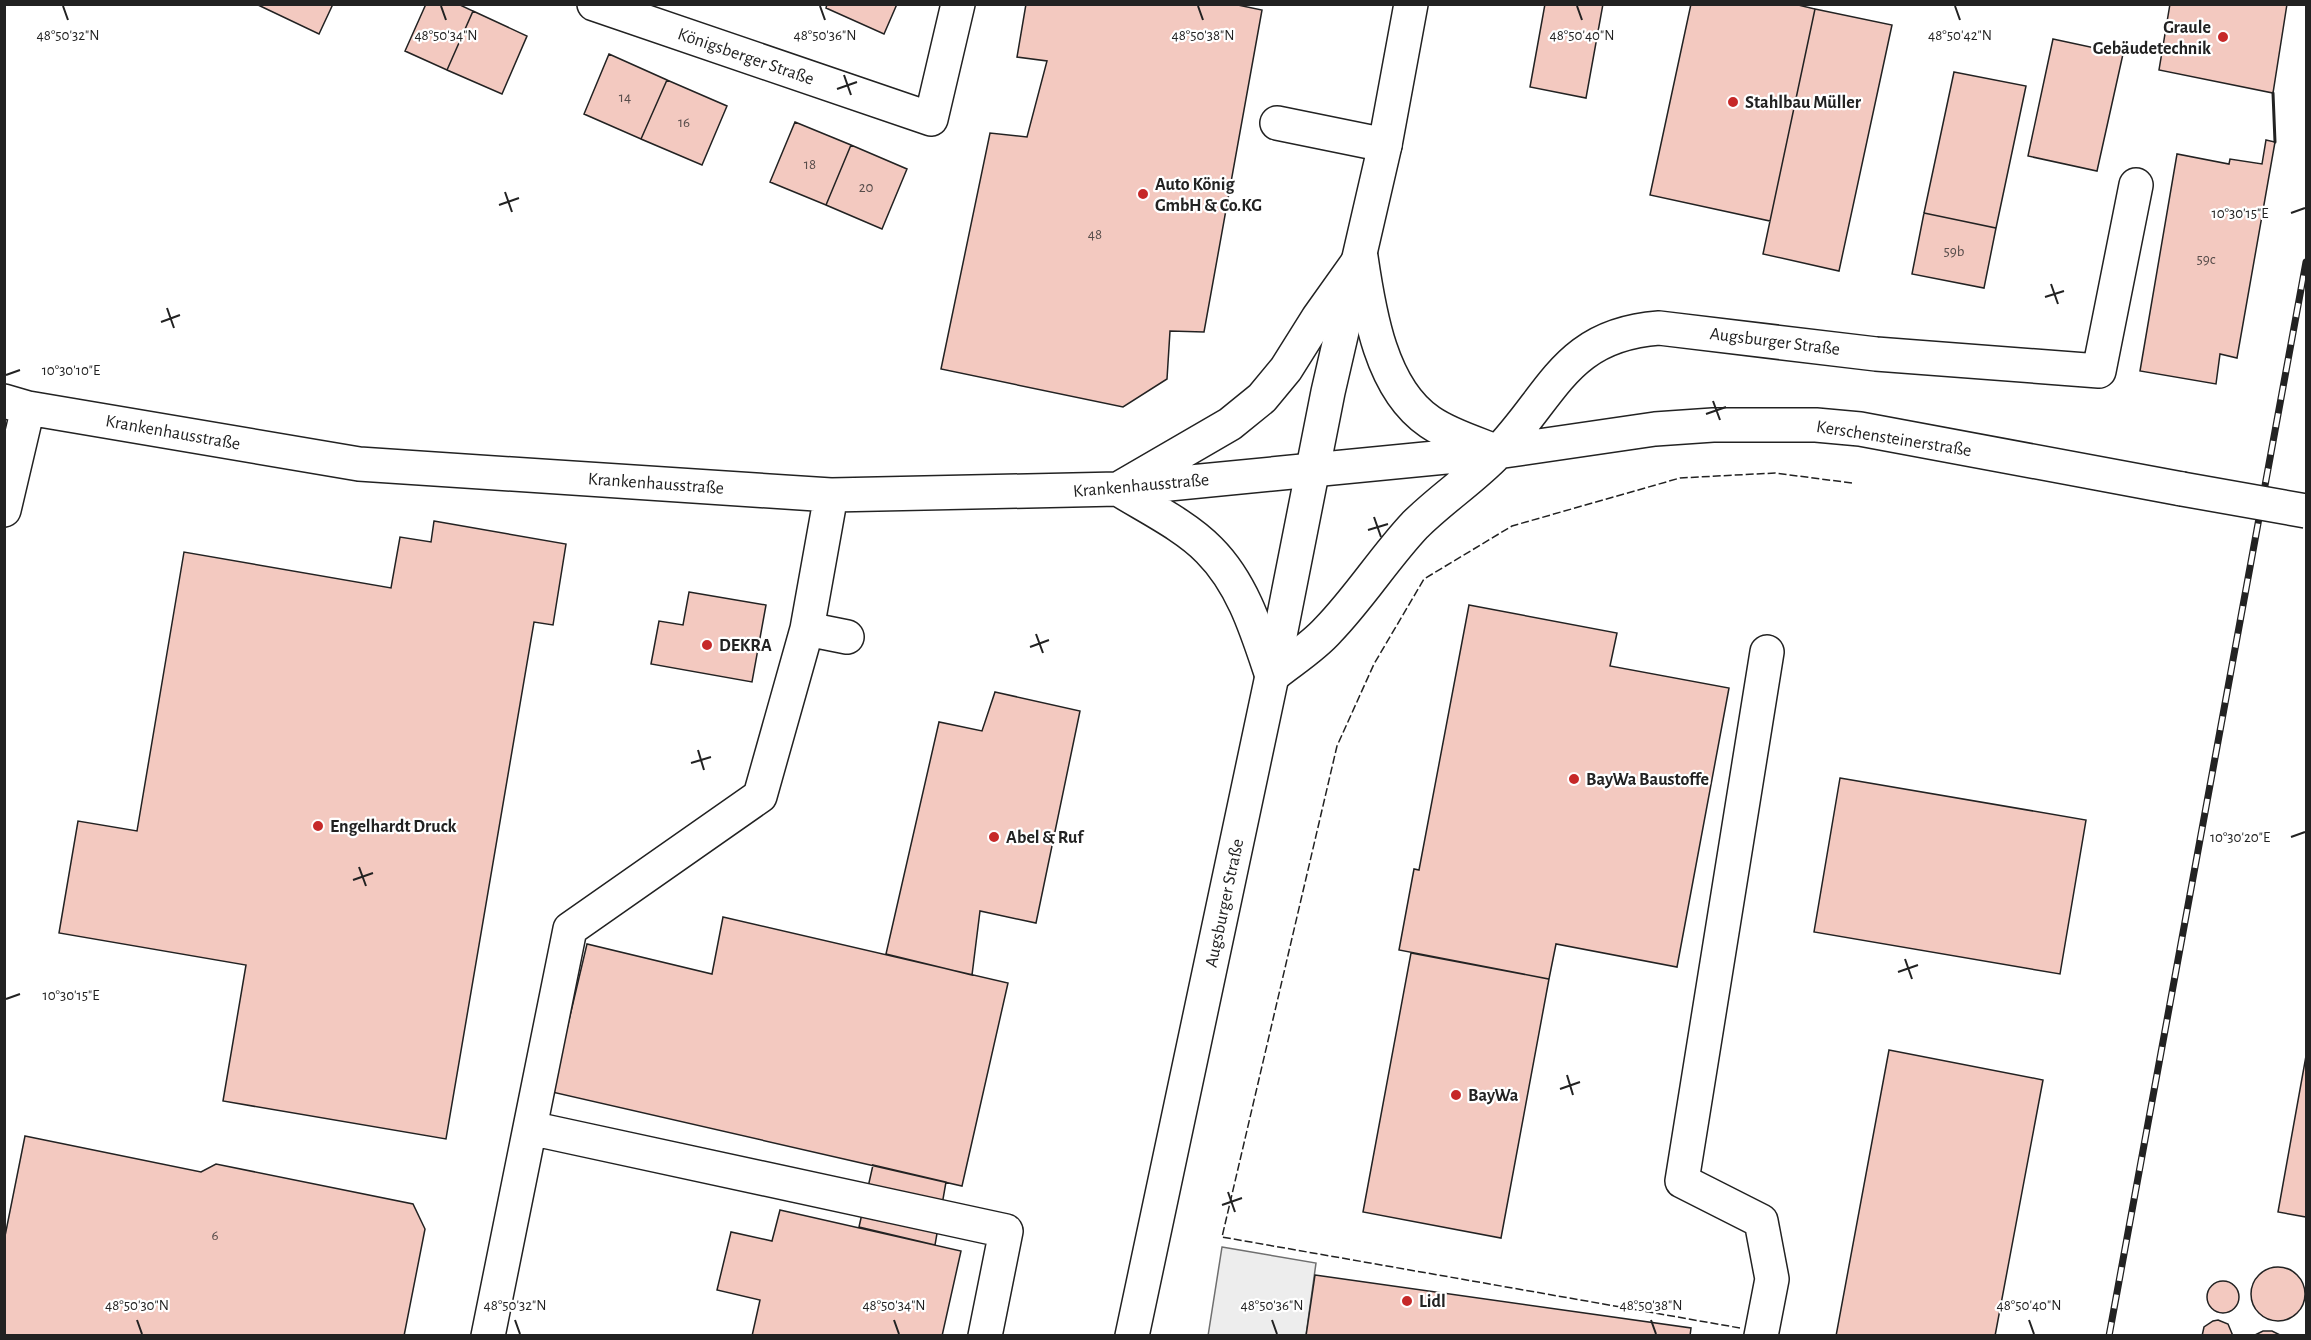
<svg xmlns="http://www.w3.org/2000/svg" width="2311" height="1340" viewBox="0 0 2311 1340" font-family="'Alegreya Sans',sans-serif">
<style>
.parking{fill:#ededed;stroke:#6f6f6f;stroke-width:1.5}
.building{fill:#f3c9c0;stroke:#222;stroke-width:1.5}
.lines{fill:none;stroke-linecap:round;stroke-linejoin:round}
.minor-casing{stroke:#222;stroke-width:36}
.major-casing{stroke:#222;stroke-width:36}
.minor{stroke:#fff;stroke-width:33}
.major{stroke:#fff;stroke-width:33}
.rail-casing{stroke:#222;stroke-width:7}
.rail{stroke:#fff;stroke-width:4.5;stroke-dasharray:14;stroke-linecap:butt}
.minor-bridge-casing{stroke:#222;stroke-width:36;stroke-linecap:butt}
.minor-bridge{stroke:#fff;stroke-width:33}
.fence{stroke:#222;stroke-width:1.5;stroke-dasharray:8 3;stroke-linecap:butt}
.wall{stroke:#222;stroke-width:3}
.ticks{fill:none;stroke:#222;stroke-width:2}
.poi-dot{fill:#c62828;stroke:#fff;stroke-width:2}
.labels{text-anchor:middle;stroke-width:4.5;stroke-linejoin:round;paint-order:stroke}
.number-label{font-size:15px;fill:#564c4a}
.poi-label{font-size:18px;font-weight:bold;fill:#222;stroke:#fff;text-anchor:start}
.street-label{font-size:18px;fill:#222;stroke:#fff}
.ticks-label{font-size:15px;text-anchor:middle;fill:#222;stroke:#fff;stroke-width:4.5;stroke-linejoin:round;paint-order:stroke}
</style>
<rect width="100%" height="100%" fill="#fff"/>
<!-- parking -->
<path class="parking" d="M 1222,1247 L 1316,1263 L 1306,1335 L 1208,1336 Z"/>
<!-- building -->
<path class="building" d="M 256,4 L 333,4 L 319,34 Z
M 426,4 L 458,4 L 473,11 L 447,70 L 405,51 Z
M 827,4 L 897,4 L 884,34 L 826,8 Z
M 1026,4 L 1233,4 L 1262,10 L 1204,332 L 1170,331 L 1167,379 L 1123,407 L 941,369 L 990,133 L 1027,137 L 1047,61 L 1017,57 Z
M 1545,4 L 1603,4 L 1586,98 L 1530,87 Z
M 1691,4 L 1794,4 L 1815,9 L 1770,221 L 1650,195 Z
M 2170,4 L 2287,4 L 2273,93 L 2159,70 Z
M 1815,9 L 1892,25 L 1839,271 L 1763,254 Z
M 473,11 L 527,36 L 502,94 L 447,70 Z
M 2053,39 L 2123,54 L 2097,171 L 2028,156 Z
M 609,54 L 667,80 L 641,139 L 584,114 Z
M 1954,72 L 2026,86 L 1996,228 L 1924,213 Z
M 667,80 L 727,106 L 702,165 L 641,139 Z
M 795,122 L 851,145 L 826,205 L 770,182 Z
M 2266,140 L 2275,142 L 2237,358 L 2220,354 L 2216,384 L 2140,371 L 2177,154 L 2229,164 L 2230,159 L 2262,164 Z
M 851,145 L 907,169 L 882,229 L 826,205 Z
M 1924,213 L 1996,228 L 1984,288 L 1912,274 Z
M 434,521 L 566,544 L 553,625 L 534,622 L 446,1139 L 223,1101 L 246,965 L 59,933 L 78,821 L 137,831 L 184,552 L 391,588 L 400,537 L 431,542 Z
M 689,592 L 766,605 L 752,682 L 651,664 L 659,621 L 683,625 Z
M 1469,605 L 1617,633 L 1610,666 L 1729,688 L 1677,967 L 1556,944 L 1549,979 L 1399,950 L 1414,869 L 1419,870 Z
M 995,692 L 1080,711 L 1036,923 L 980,911 L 972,975 L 886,954 L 939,722 L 982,731 Z
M 1840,778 L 2086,820 L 2060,974 L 1814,932 Z
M 723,917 L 1008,983 L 962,1186 L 552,1092 L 587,944 L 712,974 Z
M 1411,953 L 1549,979 L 1501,1238 L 1363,1212 Z
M 1889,1050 L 2043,1080 L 1995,1336 L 1836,1336 Z
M 2306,1056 L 2306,1217 L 2278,1212 Z
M 25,1136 L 201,1172 L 216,1164 L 413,1204 L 425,1229 L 404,1336 L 4,1336 L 4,1241 Z
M 873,1165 L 946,1182 L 935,1245 L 859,1227 Z
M 780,1210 L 961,1251 L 942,1336 L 752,1336 L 760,1300 L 717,1290 L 731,1232 L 772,1241 Z
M2251 1294a27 27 0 1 1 54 0a27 27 0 1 1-54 0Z
M 1315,1275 L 1691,1328 L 1690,1336 L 1306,1336 Z
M2207 1297a16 16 0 1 1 32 0a16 16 0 1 1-32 0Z
M 2218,1320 L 2228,1324 L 2233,1336 L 2202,1336 L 2204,1327 L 2213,1321 Z
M 2263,1331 L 2272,1331 L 2282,1336 L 2253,1336 Z"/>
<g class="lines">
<!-- minor casing -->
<g class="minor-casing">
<path id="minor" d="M 594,4 L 931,119 L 958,4
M 1277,123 L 1385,145
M 1361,257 C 1369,312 1381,389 1430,422 C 1449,435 1472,442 1493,450
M 1360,259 L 1318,318 L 1286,369 L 1262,398 L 1230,424 L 1118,489 C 1147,507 1186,526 1209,550 C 1243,584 1257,631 1272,676 C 1290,661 1312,648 1328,630 C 1360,597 1384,558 1415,525 C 1441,499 1472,479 1497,453 C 1554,394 1565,335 1659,328 L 1876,354 L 2099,371 L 2136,185
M 4,401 L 28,408 L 359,464 L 831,495 L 1118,489 L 1497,452 L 1655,429 L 1713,425 L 1816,425 L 1860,429 L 2182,489
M 831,495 L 807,629 L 847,637
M 4,510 L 28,408
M 530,1128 L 1006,1231 L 985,1336
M 488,1336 L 570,929 L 760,796 L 807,629
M 1761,1336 L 1772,1279 L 1761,1221 L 1682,1181 L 1767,652"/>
</g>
<!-- major casing -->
<g class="major-casing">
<path id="major" d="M 1132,1336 L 1272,676 L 1328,392 L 1385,145 L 1411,4"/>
</g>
<!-- minor -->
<use href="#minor" class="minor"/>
<!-- major -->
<use href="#major" class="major"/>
<!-- rail casing -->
<g class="rail-casing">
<path id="rail" d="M 2109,1336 L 2306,262"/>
</g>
<!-- rail -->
<use href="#rail" class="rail"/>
<!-- minor-bridge casing -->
<g class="minor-bridge-casing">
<path id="minor-bridge" d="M 2182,489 L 2306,511"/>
</g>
<!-- minor-bridge -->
<use href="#minor-bridge" class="minor-bridge"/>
<!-- fence -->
<path class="fence" d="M 1740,1328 L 1222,1237 L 1337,746 L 1374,664 L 1424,579 L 1512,526 L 1680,478 L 1775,473 L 1852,483"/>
<!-- wall -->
<path class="wall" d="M 2273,93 L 2275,142"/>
</g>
<!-- ticks -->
<path class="ticks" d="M 63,6 L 68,20M 441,6 L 446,20M 820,6 L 825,20M 1198,6 L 1203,20M 1577,6 L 1582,20M 1955,6 L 1960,20M 844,75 L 851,95M 837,89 L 857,82M 505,192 L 512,212M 499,205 L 519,198M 2291,213 L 2305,208M 2051,284 L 2058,304M 2045,297 L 2064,291M 167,308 L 174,328M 161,322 L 180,315M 6,375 L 20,370M 1713,401 L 1720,420M 1706,414 L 1726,407M 1374,517 L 1381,537M 1368,530 L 1388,524M 1036,634 L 1043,653M 1030,647 L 1049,640M 698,750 L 704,770M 691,763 L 711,757M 2291,837 L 2305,832M 359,867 L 366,886M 353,880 L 373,873M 1905,959 L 1912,979M 1898,972 L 1918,965M 6,999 L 20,994M 1567,1075 L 1573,1095M 1560,1089 L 1580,1082M 1228,1192 L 1235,1212M 1222,1205 L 1242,1198M 137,1320 L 142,1334M 515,1320 L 520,1334M 894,1320 L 899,1334M 1272,1320 L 1277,1334M 1651,1320 L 1656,1334M 2029,1320 L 2034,1334"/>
<!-- markers -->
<g class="poi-dot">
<circle cx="2223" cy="37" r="6"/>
<circle cx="1733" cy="102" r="6"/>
<circle cx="1143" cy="194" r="6"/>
<circle cx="707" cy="645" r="6"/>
<circle cx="1574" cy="779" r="6"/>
<circle cx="318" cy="826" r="6"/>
<circle cx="994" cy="837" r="6"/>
<circle cx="1456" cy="1095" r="6"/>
<circle cx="1407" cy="1301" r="6"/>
</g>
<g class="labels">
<!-- number labels -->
<g class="number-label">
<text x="625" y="102">14</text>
<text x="684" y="127">16</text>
<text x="810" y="169">18</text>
<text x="866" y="192">20</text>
<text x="1095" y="239">48</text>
<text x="1954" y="256">59b</text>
<text x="2206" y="264">59c</text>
<text x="215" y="1240">6</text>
</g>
<!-- poi labels -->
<g class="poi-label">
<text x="2211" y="33" text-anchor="end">Graule<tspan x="2211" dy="21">Gebäudetechnik</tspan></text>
<text x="1745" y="108">Stahlbau Müller</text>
<text x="1155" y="190">Auto König<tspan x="1155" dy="21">GmbH &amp; Co.KG</tspan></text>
<text x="719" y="651">DEKRA</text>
<text x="1586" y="785">BayWa Baustoffe</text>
<text x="330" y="832">Engelhardt Druck</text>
<text x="1006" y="843">Abel &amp; Ruf</text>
<text x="1468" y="1101">BayWa</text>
<text x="1419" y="1307">Lidl</text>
</g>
<!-- street labels -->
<g class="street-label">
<text transform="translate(746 56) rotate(19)" y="6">Königsberger Straße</text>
<text transform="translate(1775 341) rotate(7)" y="6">Augsburger Straße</text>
<text transform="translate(173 432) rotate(10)" y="6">Krankenhausstraße</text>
<text transform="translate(1894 438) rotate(9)" y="6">Kerschensteinerstraße</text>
<text transform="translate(656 483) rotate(4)" y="6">Krankenhausstraße</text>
<text transform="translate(1141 485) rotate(-5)" y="6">Krankenhausstraße</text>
<text transform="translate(1224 903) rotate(-78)" y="6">Augsburger Straße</text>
</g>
</g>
<g class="ticks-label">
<text x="68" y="40">48°50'32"N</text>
<text x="446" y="40">48°50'34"N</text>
<text x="825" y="40">48°50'36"N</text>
<text x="1203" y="40">48°50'38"N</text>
<text x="1582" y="40">48°50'40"N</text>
<text x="1960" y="40">48°50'42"N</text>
<text x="2240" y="218">10°30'15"E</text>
<text x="71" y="375">10°30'10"E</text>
<text x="2240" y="842">10°30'20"E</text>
<text x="71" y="1000">10°30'15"E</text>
<text x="137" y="1310">48°50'30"N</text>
<text x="515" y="1310">48°50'32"N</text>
<text x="894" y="1310">48°50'34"N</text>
<text x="1272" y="1310">48°50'36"N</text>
<text x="1651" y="1310">48°50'38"N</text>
<text x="2029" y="1310">48°50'40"N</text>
</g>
<!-- border -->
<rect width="2311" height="1340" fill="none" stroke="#222222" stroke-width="12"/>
</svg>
